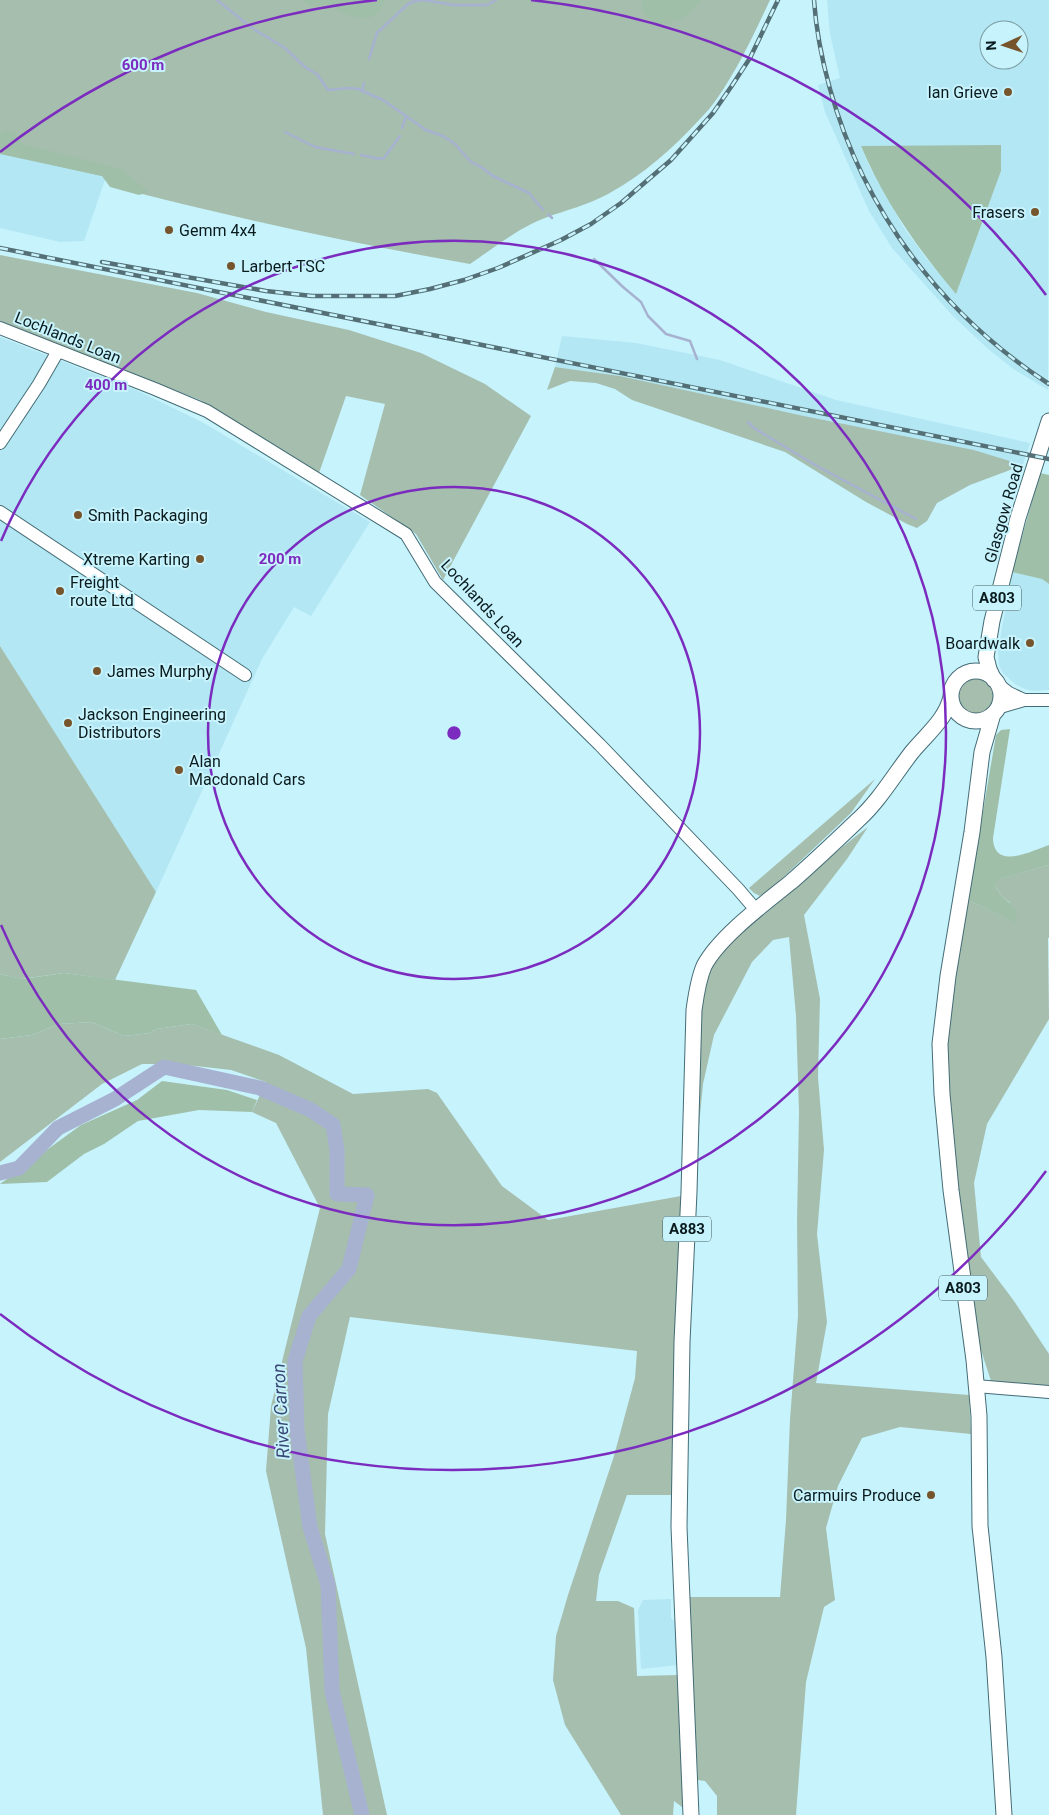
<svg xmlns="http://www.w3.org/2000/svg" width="1049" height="1815" viewBox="0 0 1049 1815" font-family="Roboto,sans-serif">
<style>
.built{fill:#b2e7f3;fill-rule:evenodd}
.green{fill:#a6beae}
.forest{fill:#9fbfa9}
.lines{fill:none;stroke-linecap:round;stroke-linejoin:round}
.stream{stroke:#a7b2d1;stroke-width:2.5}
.river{stroke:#a7b2d1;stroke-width:15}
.minor-casing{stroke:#446c75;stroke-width:14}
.major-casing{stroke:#446c75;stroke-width:17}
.minor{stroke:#fff;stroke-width:12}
.major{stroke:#fff;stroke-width:15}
.rail-casing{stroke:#546f75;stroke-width:4.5}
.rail{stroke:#c7f3fd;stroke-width:2.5;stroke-dasharray:8;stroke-linecap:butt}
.ring{fill:none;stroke:#7b2cbf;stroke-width:2.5}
.poi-dot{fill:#76552c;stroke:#c7f3fd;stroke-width:2}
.labels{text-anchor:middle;stroke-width:4;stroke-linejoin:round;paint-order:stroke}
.shield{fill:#c7f3fd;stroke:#435c61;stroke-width:1}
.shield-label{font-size:15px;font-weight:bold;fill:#0a1b1e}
.poi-label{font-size:16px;fill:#0a1b1e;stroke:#c7f3fd;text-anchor:start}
.street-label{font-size:16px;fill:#0a1b1e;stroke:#c7f3fd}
.water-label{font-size:18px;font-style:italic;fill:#394773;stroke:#c7f3fd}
.centre{fill:#7b2cbf;stroke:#c7f3fd;stroke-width:2.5}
.ring-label{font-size:15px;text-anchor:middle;font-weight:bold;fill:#7b2cbf;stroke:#c7f3fd;stroke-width:4;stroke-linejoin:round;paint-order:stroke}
</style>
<rect width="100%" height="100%" fill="#c7f3fd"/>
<!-- built -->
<path class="built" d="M 827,0 L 1049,0 L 1048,390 L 1012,368 L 987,348 L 952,315 L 892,248 L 869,211 L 825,112 L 818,85 L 840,78 L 830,34 ZM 989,30 L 1019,30 L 1019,60 L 989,60 ZM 861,146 L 1001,146 L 1001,171 L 956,294 L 926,258 L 904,228 L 869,166 Z
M 0,153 L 106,177 L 84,241 L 60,242 L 0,228 Z
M 562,336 L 636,343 L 720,360 L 836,400 L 1030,443 L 1023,465 L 974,450 L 804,416 L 620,376 L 555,367 Z
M 0,337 L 136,390 L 202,422 L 370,522 L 311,616 L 294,607 L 262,659 L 156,892 L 0,646 Z
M 1012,572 L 1042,579 L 1049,584 L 1049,690 L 1033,691 L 1025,689 L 1015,684 L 1003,673 L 999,665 L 998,650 Z
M 671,1599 L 671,1618 L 677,1624 L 679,1665 L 641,1669 L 638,1610 L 643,1600 Z"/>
<!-- green -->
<path class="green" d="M 0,0 L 770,0 C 754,34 738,69 716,100 C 711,107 705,114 699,120 C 672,149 643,175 608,194 C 588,205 566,210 545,218 C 520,227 492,249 470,264 C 350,243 230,217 111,186 L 106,177 L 0,153 Z
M 0,255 L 197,293 L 266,312 L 349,330 L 421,353 L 485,384 L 531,416 L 443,580 L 416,534 L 360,495 L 385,404 L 346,396 L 319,473 L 200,400 L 0,321 Z
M 555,367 L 620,376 L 804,416 L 974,450 L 1023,465 L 970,485 L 937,503 L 927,521 L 917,528 L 907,524 L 866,502 L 785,452 L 632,400 L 615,389 L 596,383 L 570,381 L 547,390 Z
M 0,646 L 156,892 L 115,980 L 64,973 L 21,979 L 0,974 Z
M958 697a18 18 0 1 1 36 0a18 18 0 1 1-36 0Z
M 875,779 L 851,813 L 770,890 L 760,896 L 754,893 L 749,888 Z
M 868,827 L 847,859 L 804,915 L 820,999 L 818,1077 L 824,1150 L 817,1234 L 827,1322 L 816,1383 L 969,1395 L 971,1434 L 900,1427 L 862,1438 L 838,1486 L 826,1528 L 835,1600 L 824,1607 L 806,1682 L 796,1815 L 717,1815 L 717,1796 L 705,1781 L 698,1780 L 687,1597 L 780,1597 L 786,1520 L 790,1419 L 798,1316 L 797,1222 L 799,1112 L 796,1016 L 789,937 L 773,940 L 752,962 L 714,1035 L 703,1084 L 695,1168 L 699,1009 C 702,995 705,979 712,966 C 727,939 753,925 775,905 C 806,879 835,851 868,827 Z
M 1049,865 L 1049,938 L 1048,938 L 1049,1019 L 987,1124 L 974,1183 L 981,1257 L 1014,1301 L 1049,1354 L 1049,1387 L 991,1381 L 979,1344 L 961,1213 L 951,1124 L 945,1036 L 949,999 L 968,900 L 1015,922 L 1010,903 L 1001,895 L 995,886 L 998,879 Z
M 92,1022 L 124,1036 L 150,1033 L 156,1029 L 192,1024 L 279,1055 L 353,1094 L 428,1089 L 437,1093 L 502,1186 L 548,1220 L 681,1196 L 672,1495 L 627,1495 L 599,1575 L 596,1601 L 618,1601 L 634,1608 L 637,1676 L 679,1675 L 686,1810 L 674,1801 L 673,1815 L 621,1815 L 565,1725 L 553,1680 L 556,1636 L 568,1595 L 614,1456 L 635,1378 L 637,1351 L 350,1317 L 328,1414 L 325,1534 L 387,1815 L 323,1815 L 306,1648 L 266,1471 L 271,1406 L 320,1208 L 276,1123 L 252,1112 L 266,1082 L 231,1070 L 178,1064 L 142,1064 L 102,1084 L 0,1162 L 0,1039 L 32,1035 L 59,1024 Z"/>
<!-- forest -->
<path class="forest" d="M 301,0 L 384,0 C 378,26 355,19 337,10 L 333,4 L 312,6 Z
M 641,0 L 701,0 C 690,16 676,24 656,25 L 644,13 Z
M 6,130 L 15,132 L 23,144 L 122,169 L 149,192 L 139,195 L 110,187 L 102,176 L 0,154 L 0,133 Z
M 1001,145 L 1001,171 L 956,294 C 918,249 884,201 861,146 Z
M 1040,473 L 1049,475 L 1049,584 L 1042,579 L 1012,572 Z
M 1010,729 L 993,838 C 994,871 1031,851 1049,845 L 1049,865 L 999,879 L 995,886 L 1001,895 L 1017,910 L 1016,923 L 968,900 L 996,735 L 1001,730 Z
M 64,973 L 196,990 L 222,1035 L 192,1024 L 156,1029 L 150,1033 L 124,1036 L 92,1022 L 59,1024 L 32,1035 L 0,1039 L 0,974 L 22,979 Z
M 162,1081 L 227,1090 L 257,1100 L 252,1112 L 199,1110 L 138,1121 L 104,1144 L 84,1154 L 47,1182 L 0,1184 L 81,1125 L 137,1100 Z"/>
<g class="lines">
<!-- stream -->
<path class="stream" d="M 217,0 L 252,28 L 285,48 L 306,68 L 317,74 L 328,90 L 350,88 L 358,89 L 383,100 L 426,130 L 443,136 L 455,144 L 471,162 L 481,167 L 493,176 L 529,193 L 543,210
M 369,59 L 377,33 L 408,4 L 415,1 L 423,0 L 454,5 L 487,5 L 496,0
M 362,91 L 364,83
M 402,128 L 406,116
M 285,132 L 315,147 L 354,154
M 361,155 L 380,159 L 384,158 L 400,136
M 548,214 L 552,218
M 594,259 L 623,287 L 641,302 L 648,316 L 666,334 L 690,341 L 697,359
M 748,422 L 754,428 L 815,465 L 916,519"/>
<!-- river -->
<path class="river" d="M 0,1173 L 19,1168 L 58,1128 L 115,1099 L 164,1067 L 260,1088 L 311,1110 L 333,1125 L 337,1150 L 337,1194 L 367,1195 L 349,1269 L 309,1316 L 295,1361 L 297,1430 L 310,1527 L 328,1585 L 332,1691 L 362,1815"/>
<!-- minor casing -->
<g class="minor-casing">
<path id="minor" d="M 0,328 L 155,389 L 207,411 L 406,534 L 435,582 L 600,745 L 738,889 L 756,910
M 0,443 L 39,384 L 58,351
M 0,512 L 245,675
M 996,683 L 1009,693 L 1024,700
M 997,708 L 1024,700 L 1049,700
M 976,1386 L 1049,1392"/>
</g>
<!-- major casing -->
<g class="major-casing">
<path id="major" d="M951 696a25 25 0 1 1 50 0a25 25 0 1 1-50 0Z
M 994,680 L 989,669 L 986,657 L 992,621 L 1018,518 L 1049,421
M 993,714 L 982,752 L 972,832 L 948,976 L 940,1044 L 942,1094 L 951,1190 L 974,1360 L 979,1416 L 980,1526 L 994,1657 L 1004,1815
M 691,1815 L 679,1527 L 682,1342 L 689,1192 L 694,1010 C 696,996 698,980 704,966 C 719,937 765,903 791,882 C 814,862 836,841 858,820 C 880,800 894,775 912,752 C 927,734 946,719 951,697"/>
</g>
<!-- minor -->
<use href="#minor" class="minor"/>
<!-- major -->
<use href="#major" class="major"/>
<!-- rail casing -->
<g class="rail-casing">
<path id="rail" d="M 814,0 C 816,30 822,60 830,89 C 864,212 943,315 1049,384
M 0,248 L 1049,459
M 102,262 L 266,291 L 312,296 L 395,296 L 430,289 L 464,280 L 498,268 L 561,240 L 591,224 L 621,203 L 671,160 L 713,113 L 731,87 L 750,58 L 778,0"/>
</g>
<!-- rail -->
<use href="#rail" class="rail"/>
</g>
<!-- distance rings -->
<g class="ring">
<circle cx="454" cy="733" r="246"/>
<path d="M1 541A492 492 0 1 1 1 925"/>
<path d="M1046 1171A737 737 0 0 1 0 1314M0 152A737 737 0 0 1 377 0M531 0A737 737 0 0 1 1046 295"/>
</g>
<!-- markers -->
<g class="poi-dot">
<circle cx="1008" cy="92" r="5"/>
<circle cx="1035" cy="212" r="5"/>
<circle cx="169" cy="230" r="5"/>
<circle cx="231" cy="266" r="5"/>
<circle cx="78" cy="515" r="5"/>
<circle cx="200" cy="559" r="5"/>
<circle cx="60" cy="591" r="5"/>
<circle cx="1030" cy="643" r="5"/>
<circle cx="97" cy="671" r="5"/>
<circle cx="68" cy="723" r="5"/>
<circle cx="179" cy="770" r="5"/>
<circle cx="931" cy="1495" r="5"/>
</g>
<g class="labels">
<!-- shield labels -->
<g class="shield">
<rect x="973" y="585.5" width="48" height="25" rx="4"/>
<rect x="663" y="1216.5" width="48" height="25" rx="4"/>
<rect x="939" y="1275.5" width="48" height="25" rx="4"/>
</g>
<g class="shield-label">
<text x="997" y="603">A803</text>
<text x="687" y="1234">A883</text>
<text x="963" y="1293">A803</text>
</g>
<!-- poi labels -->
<g class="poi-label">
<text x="998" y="98" text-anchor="end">Ian Grieve</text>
<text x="1025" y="218" text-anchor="end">Frasers</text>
<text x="179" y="236">Gemm 4x4</text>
<text x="241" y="272">Larbert TSC</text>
<text x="88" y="521">Smith Packaging</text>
<text x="190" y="565" text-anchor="end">Xtreme Karting</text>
<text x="70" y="588">Freight<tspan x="70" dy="18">route Ltd</tspan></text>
<text x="1020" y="649" text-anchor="end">Boardwalk</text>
<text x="107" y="677">James Murphy</text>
<text x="78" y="720">Jackson Engineering<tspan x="78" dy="18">Distributors</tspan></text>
<text x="189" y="767">Alan<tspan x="189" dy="18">Macdonald Cars</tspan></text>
<text x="921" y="1501" text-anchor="end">Carmuirs Produce</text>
</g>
<!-- street labels -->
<g class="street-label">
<text transform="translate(68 337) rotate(22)" y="6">Lochlands Loan</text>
<text transform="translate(1003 513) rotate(-74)" y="6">Glasgow Road</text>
<text transform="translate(483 603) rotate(47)" y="6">Lochlands Loan</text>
</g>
<!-- water labels -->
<g class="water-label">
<text transform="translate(281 1411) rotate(-93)" y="6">River Carron</text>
</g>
</g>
<circle cx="454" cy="733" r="8" class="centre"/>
<g class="ring-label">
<text x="143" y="70">600 m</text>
<text x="106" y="390">400 m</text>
<text x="280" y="564">200 m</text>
</g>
<!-- north arrow -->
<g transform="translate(1004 45) rotate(267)"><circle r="24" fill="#c7f3fd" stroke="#7b9da4"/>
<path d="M0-4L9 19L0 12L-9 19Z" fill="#76552c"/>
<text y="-8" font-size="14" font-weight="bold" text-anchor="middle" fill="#0a1b1e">N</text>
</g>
</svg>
